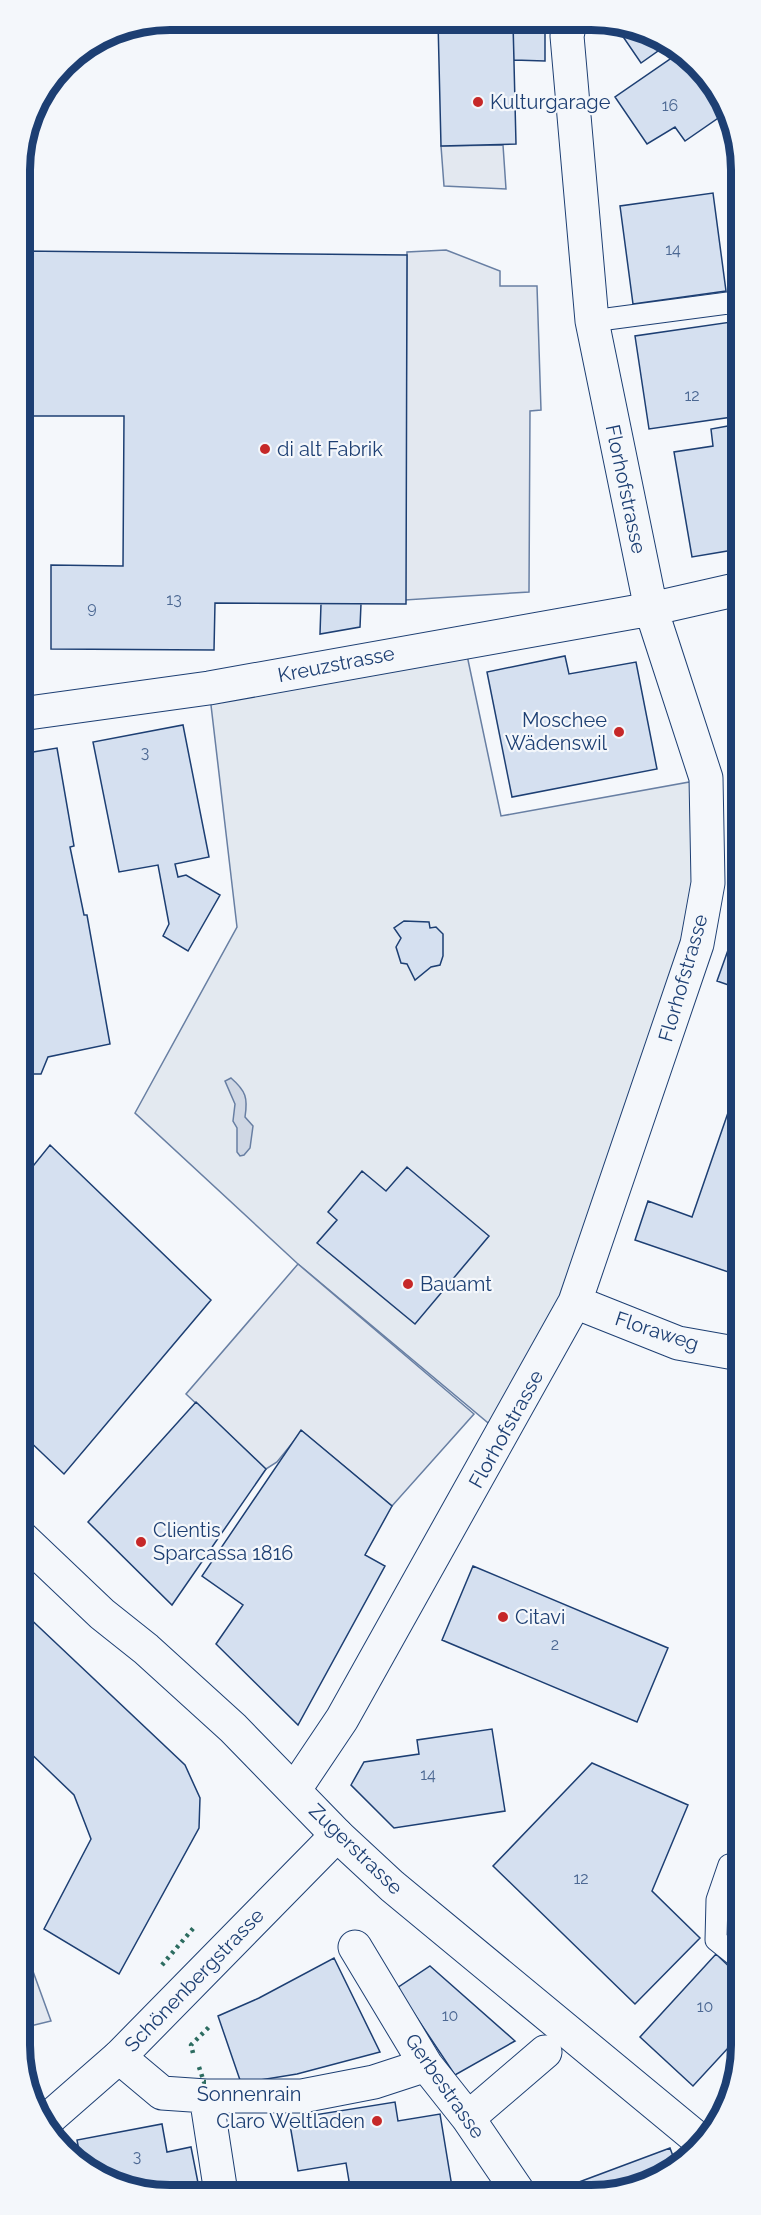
<svg xmlns="http://www.w3.org/2000/svg" width="761" height="2215" viewBox="0 0 761 2215" font-family="Raleway,sans-serif">
<style>
.green{fill:#e3e9f0;stroke:#687fa3;stroke-width:1.5}
.parking{fill:#e3e8f0;stroke:#687fa3;stroke-width:1.5}
.water{fill:#cfd7e4;stroke:#687fa3;stroke-width:1.5}
.building{fill:#d5e0f0;stroke:#1d3f73;stroke-width:1.5}
.lines{fill:none;stroke-linecap:round;stroke-linejoin:round}
.service-casing{stroke:#1d3f73;stroke-width:23}
.minor-casing{stroke:#1d3f73;stroke-width:35}
.tertiary-casing{stroke:#1d3f73;stroke-width:35}
.secondary-casing{stroke:#1d3f73;stroke-width:35}
.service{stroke:#f4f7fb;stroke-width:21}
.minor{stroke:#f4f7fb;stroke-width:33}
.tertiary{stroke:#f4f7fb;stroke-width:33}
.secondary{stroke:#f4f7fb;stroke-width:33}
.hedge{stroke:#2c6c60;stroke-width:4.5;stroke-dasharray:3 4.5;stroke-linecap:butt}
.poi-dot{fill:#c62828;stroke:#f4f7fb;stroke-width:2}
.labels{text-anchor:middle;stroke-width:4.5;stroke-linejoin:round;paint-order:stroke}
.number-label{font-size:16px;fill:#4b6792}
.poi-label{font-size:20px;fill:#1d3f73;stroke:#f4f7fb;text-anchor:start}
.street-label{font-size:20px;fill:#1d3f73;stroke:#f4f7fb}
.rim{fill:none;stroke:#1d3f73;stroke-width:8}
</style>
<rect width="100%" height="100%" fill="#f4f7fb"/>
<!-- green -->
<path class="green" d="M 464,641 L 501,816 L 695,781 L 697,944 L 505,1437 L 298,1264 L 135,1113 L 237,927 L 209,688 Z"/>
<!-- parking -->
<path class="parking" d="M 503,145 L 506,189 L 444,186 L 441,146 Z
M 446,250 L 500,271 L 500,286 L 537,286 L 541,410 L 530,411 L 529,592 L 405,600 L 407,252 Z
M 298,1264 L 474,1414 L 392,1506 L 302,1431 L 277,1462 L 266,1469 L 186,1394 Z
M 22,1941 L 51,2021 L 22,2028 Z"/>
<!-- water -->
<path class="water" d="M 231,1078 C 246,1091 248,1098 245,1117 L 253,1126 L 250,1148 L 244,1155 L 240,1156 L 237,1152 L 237,1128 L 233,1121 L 235,1104 L 225,1081 Z"/>
<!-- building -->
<path class="building" d="M 438,21 L 513,22 L 516,144 L 441,146 Z
M 545,22 L 545,61 L 514,60 L 513,25 Z
M 613,22 L 621,22 L 665,46 L 641,63 Z
M 679,53 L 697,63 L 724,114 L 685,141 L 675,127 L 647,144 L 615,97 Z
M 713,193 L 726,291 L 633,304 L 620,206 Z
M 20,251 L 407,255 L 406,604 L 215,603 L 214,650 L 51,649 L 51,565 L 123,566 L 124,416 L 20,416 Z
M 731,322 L 739,374 L 739,416 L 649,429 L 635,336 Z
M 739,424 L 739,549 L 692,557 L 674,452 L 713,446 L 711,429 Z
M 321,604 L 361,604 L 360,627 L 320,634 Z
M 739,617 L 739,671 L 729,619 Z
M 565,656 L 569,674 L 636,662 L 657,769 L 512,797 L 487,672 Z
M 183,725 L 209,857 L 175,864 L 178,877 L 186,875 L 220,895 L 188,951 L 163,936 L 169,924 L 158,865 L 119,872 L 93,742 Z
M 57,748 L 74,846 L 70,847 L 84,915 L 87,915 L 110,1044 L 48,1057 L 41,1074 L 21,1074 L 21,1016 L 32,1016 L 21,953 L 21,927 L 25,926 L 21,902 L 21,754 Z
M 404,921 L 429,922 L 430,928 L 436,927 L 443,934 L 443,956 L 440,965 L 431,967 L 415,980 L 407,964 L 401,963 L 396,947 L 401,938 L 394,928 Z
M 738,922 L 740,923 L 740,989 L 717,981 Z
M 21,1074 L 24,1074 L 23,1111 L 21,1111 Z
M 740,1078 L 740,1276 L 635,1240 L 648,1201 L 692,1217 Z
M 50,1145 L 211,1300 L 64,1474 L 22,1434 L 21,1181 Z
M 407,1167 L 489,1236 L 415,1324 L 317,1243 L 337,1220 L 328,1212 L 362,1171 L 386,1191 Z
M 196,1402 L 266,1469 L 172,1605 L 88,1522 Z
M 301,1430 L 392,1506 L 365,1555 L 385,1566 L 298,1725 L 216,1644 L 243,1605 L 202,1576 Z
M 473,1566 L 668,1648 L 637,1722 L 442,1640 Z
M 22,1611 L 185,1765 L 200,1798 L 199,1828 L 119,1974 L 44,1929 L 91,1839 L 74,1795 L 22,1745 Z
M 492,1729 L 505,1811 L 394,1828 L 351,1785 L 364,1762 L 419,1754 L 417,1740 Z
M 592,1763 L 688,1805 L 652,1891 L 700,1938 L 635,2004 L 493,1866 Z
M 716,1954 L 741,1978 L 741,2034 L 693,2086 L 640,2037 Z
M 334,1958 L 380,2052 L 297,2074 L 241,2083 L 218,2016 L 259,1998 Z
M 430,1966 L 515,2041 L 455,2075 L 397,1988 Z
M 395,2102 L 398,2121 L 440,2114 L 453,2193 L 351,2193 L 346,2163 L 298,2171 L 289,2119 Z
M 162,2124 L 167,2152 L 191,2147 L 200,2193 L 141,2193 L 81,2161 L 77,2140 Z
M 670,2148 L 677,2167 L 666,2175 L 621,2193 L 565,2193 L 563,2188 Z"/>
<g class="lines">
<!-- service casing -->
<g class="service-casing">
<path id="service" d="M 592,321 L 728,303 L 739,306
M 729,1865 L 717,1900 L 716,1940 L 741,1960"/>
</g>
<!-- minor casing -->
<g class="minor-casing">
<path id="minor" d="M 21,714 L 209,688 L 651,609 L 739,589
M 575,1302 L 678,1343 L 740,1354
M 295,1789 L 342,1719 L 575,1302 L 697,944 L 708,883 L 706,778 L 651,609 L 592,321 L 567,36 L 570,22
M 355,1947 L 426,2065 L 468,2118 L 519,2193
M 119,2057 L 162,2093 L 206,2096 L 302,2096 L 374,2082 L 426,2065
M 206,2096 L 221,2193
M 468,2118 L 545,2052"/>
</g>
<!-- tertiary casing -->
<g class="tertiary-casing">
<path id="tertiary" d="M 47,2120 L 119,2057 L 337,1835"/>
</g>
<!-- secondary casing -->
<g class="secondary-casing">
<path id="secondary" d="M 22,1538 L 102,1614 L 146,1649 L 233,1728 L 337,1835 L 392,1886 L 704,2144"/>
</g>
<!-- service -->
<use href="#service" class="service"/>
<!-- minor -->
<use href="#minor" class="minor"/>
<!-- tertiary -->
<use href="#tertiary" class="tertiary"/>
<!-- secondary -->
<use href="#secondary" class="secondary"/>
<!-- hedge -->
<path class="hedge" d="M 162,1965 L 196,1925
M 193,2053 L 191,2045 L 209,2027
M 199,2067 L 204,2082 L 206,2082"/>
</g>
<!-- markers -->
<g class="poi-dot">
<circle cx="478" cy="102" r="6"/>
<circle cx="265" cy="449" r="6"/>
<circle cx="619" cy="732" r="6"/>
<circle cx="408" cy="1284" r="6"/>
<circle cx="141" cy="1542" r="6"/>
<circle cx="503" cy="1617" r="6"/>
<circle cx="377" cy="2121" r="6"/>
</g>
<g class="labels">
<!-- number labels -->
<g class="number-label">
<text x="670" y="111">16</text>
<text x="673" y="255">14</text>
<text x="692" y="401">12</text>
<text x="174" y="605">13</text>
<text x="92" y="613">9</text>
<text x="145" y="758">3</text>
<text x="555" y="1650">2</text>
<text x="428" y="1780">14</text>
<text x="581" y="1884">12</text>
<text x="705" y="2012">10</text>
<text x="450" y="2021">10</text>
<text x="137" y="2162">3</text>
</g>
<!-- poi labels -->
<g class="poi-label">
<text x="490" y="109">Kulturgarage</text>
<text x="277" y="456">di alt Fabrik</text>
<text x="607" y="727" text-anchor="end">Moschee<tspan x="607" dy="23">Wädenswil</tspan></text>
<text x="420" y="1291">Bauamt</text>
<text x="153" y="1537">Clientis<tspan x="153" dy="23">Sparcassa 1816</tspan></text>
<text x="515" y="1624">Citavi</text>
<text x="365" y="2128" text-anchor="end">Claro Weltladen</text>
</g>
<!-- street labels -->
<g class="street-label">
<text transform="translate(626 489) rotate(78)" y="7">Florhofstrasse</text>
<text transform="translate(336 664) rotate(-11)" y="7">Kreuzstrasse</text>
<text transform="translate(683 978) rotate(-74)" y="7">Florhofstrasse</text>
<text transform="translate(657 1331) rotate(18)" y="7">Floraweg</text>
<text transform="translate(506 1429) rotate(-61)" y="7">Florhofstrasse</text>
<text transform="translate(356 1849) rotate(44)" y="7">Zugerstrasse</text>
<text transform="translate(194 1980) rotate(-46)" y="7">Schönenbergstrasse</text>
<text transform="translate(445 2086) rotate(55)" y="7">Gerbestrasse</text>
<text x="249" y="2101">Sonnenrain</text>
</g>
</g>
<!-- crop -->
<path d="M0 0H761V2215H0ZM170 30H591A140 140 0 0 1 731 170V2045A140 140 0 0 1 591 2185H170A140 140 0 0 1 30 2045V170A140 140 0 0 1 170 30Z" fill="#f4f7fb" fill-rule="evenodd"/>
<path class="rim" d="M170 30H591A140 140 0 0 1 731 170V2045A140 140 0 0 1 591 2185H170A140 140 0 0 1 30 2045V170A140 140 0 0 1 170 30Z"/>
</svg>
